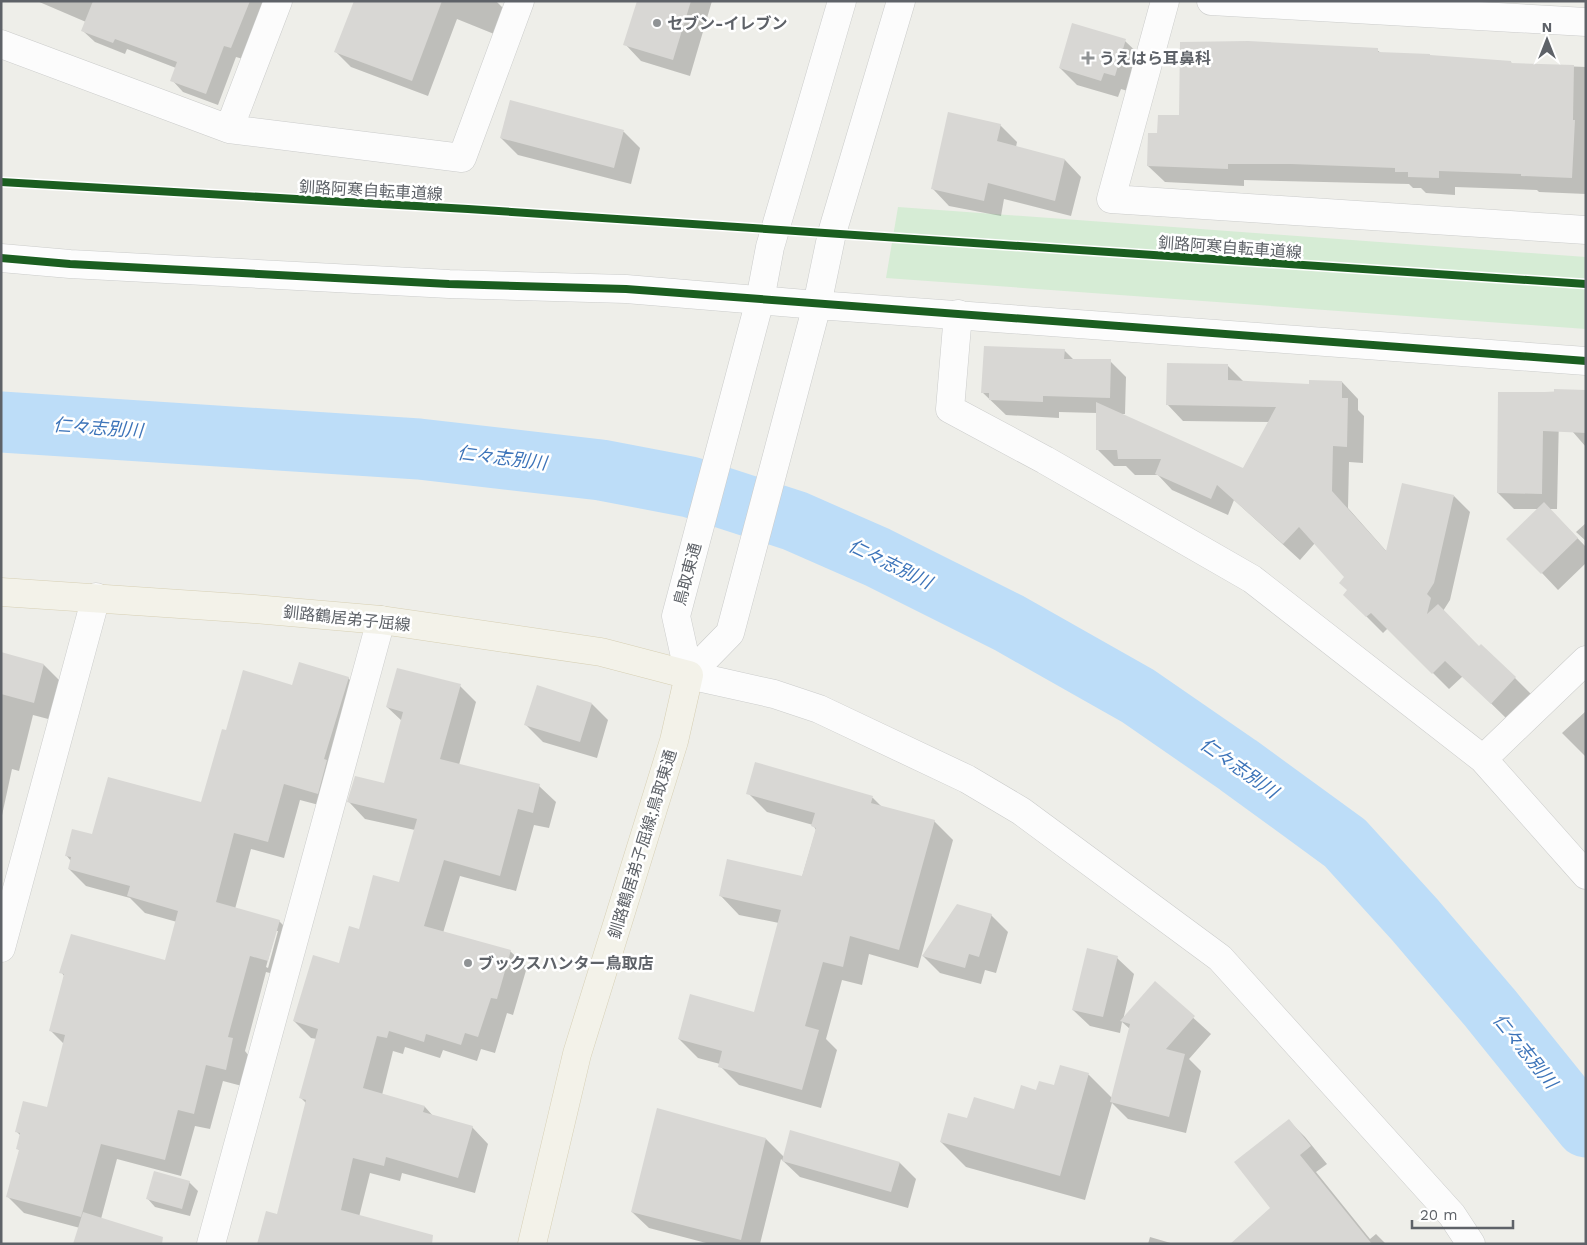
<svg xmlns="http://www.w3.org/2000/svg" width="1587" height="1245" viewBox="0 0 1587 1245" font-family="'Work Sans','Noto Sans JP',sans-serif">
<style>
.green{fill:#d6ecd5}
.shadow{fill:#0003;fill-rule:evenodd}
.lines{fill:none;stroke-linecap:round;stroke-linejoin:round}
.river{stroke:#bdddf8;stroke-width:61}
.building{fill:#d8d7d4}
.minor-casing{stroke:#cbcccb;stroke-width:29}
.tertiary-casing{stroke:#cbcccb;stroke-width:29}
.primary-casing{stroke:#d7d0b5;stroke-width:29}
.minor{stroke:#fcfcfc;stroke-width:28}
.tertiary{stroke:#fcfcfc;stroke-width:28}
.primary{stroke:#f3f2e9;stroke-width:28}
.cycleway-casing{stroke:#fff;stroke-width:11}
.cycleway{stroke:#1b5e20;stroke-width:8}
.poi-dot{fill:#909395;stroke:#fff;stroke-width:2}
.labels{text-anchor:middle;stroke-width:5;stroke-linejoin:round;paint-order:stroke}
.poi-label{font-size:16px;font-weight:bold;fill:#5e6268;stroke:#fff;text-anchor:start}
.street-label{font-size:16px;fill:#5e6268;stroke:#fff}
.water-label{font-size:18px;font-style:italic;fill:#3d74b9;stroke:#fff}
</style>
<rect width="100%" height="100%" fill="#eeeee9"/>
<!-- green -->
<path class="green" d="M 898,207 L 1586,257 L 1586,329 L 886,278 Z"/>
<!-- shadow -->
<path class="shadow" d="M 37,1 L 266,1 L 243,59 L 236,57 L 218,105 L 183,92 L 172,80 L 176,68 L 127,49 L 125,54 L 95,42 L 83,31 L 86,22 Z
M 360,1 L 496,1 L 508,13 L 499,36 L 457,19 L 428,96 L 351,67 L 336,52 Z
M 638,1 L 712,1 L 690,76 L 641,61 L 625,44 Z
M 1125,41 L 1142,57 L 1131,92 L 1121,89 L 1118,97 L 1077,85 L 1060,68 Z
M 1377,50 L 1381,53 L 1511,62 L 1512,64 L 1586,67 L 1586,194 L 1539,192 L 1537,190 L 1455,187 L 1455,195 L 1426,193 L 1421,188 L 1413,188 L 1409,184 L 1244,180 L 1244,186 L 1165,182 L 1148,166 L 1159,135 L 1180,117 Z
M 511,102 L 624,132 L 640,148 L 631,184 L 518,155 L 501,138 Z
M 1000,125 L 1017,142 L 1016,147 L 1065,160 L 1081,177 L 1071,216 L 1004,199 L 1001,216 L 949,206 L 933,189 Z
M 1064,350 L 1074,360 L 1110,361 L 1126,377 L 1125,414 L 1119,414 L 1243,469 L 1269,422 L 1183,421 L 1167,404 L 1228,366 L 1244,382 L 1310,385 L 1342,382 L 1358,399 L 1358,410 L 1364,416 L 1363,463 L 1349,462 L 1348,508 L 1387,552 L 1454,496 L 1470,512 L 1450,600 L 1443,611 L 1479,648 L 1515,678 L 1531,694 L 1508,720 L 1463,676 L 1449,689 L 1388,628 L 1383,633 L 1345,595 L 1348,590 L 1346,577 L 1315,543 L 1300,560 L 1234,500 L 1228,515 L 1172,490 L 1158,475 L 1135,475 L 1126,466 L 1114,466 L 1097,449 L 1097,413 L 1059,412 L 1059,418 L 1006,415 L 982,392 Z
M 1586,391 L 1586,447 L 1559,416 L 1557,509 L 1544,509 L 1559,519 L 1586,547 L 1586,563 L 1558,590 L 1542,573 L 1539,509 L 1514,509 L 1498,493 L 1499,393 Z
M 1586,523 L 1586,541 L 1576,532 Z
M 1,653 L 44,665 L 62,683 L 52,720 L 33,715 L 19,771 L 12,769 L 1,820 Z
M 348,678 L 365,695 L 334,809 L 300,800 L 284,858 L 251,849 L 235,909 L 279,921 L 296,938 L 285,977 L 266,972 L 245,1051 L 249,1056 L 242,1086 L 223,1081 L 210,1129 L 195,1126 L 181,1176 L 117,1159 L 101,1219 L 80,1228 L 24,1213 L 7,1196 L 20,1151 L 18,1149 L 21,1136 L 16,1131 L 48,1108 L 64,1044 L 51,1031 L 65,977 L 61,972 L 166,962 L 177,922 L 145,913 L 130,898 L 86,886 L 69,869 L 71,861 L 66,855 L 92,836 L 201,804 L 226,732 L 293,686 ZM 276,931 L 278,931 L 268,968 L 266,967 Z
M 460,686 L 476,702 L 459,765 L 539,786 L 556,802 L 549,828 L 534,825 L 516,891 L 460,876 L 443,933 L 510,951 L 527,967 L 513,1015 L 507,1013 L 495,1053 L 481,1049 L 477,1061 L 443,1050 L 440,1058 L 405,1047 L 403,1054 L 393,1051 L 382,1095 L 425,1107 L 434,1117 L 472,1127 L 488,1144 L 475,1193 L 402,1173 L 400,1181 L 370,1173 L 359,1217 L 278,1216 L 306,1103 L 301,1098 L 317,1039 L 311,1038 L 294,1021 L 340,964 L 360,930 L 400,883 L 415,830 L 365,819 L 349,802 L 385,784 L 402,721 L 387,707 Z
M 592,704 L 608,720 L 597,758 L 543,742 L 526,725 Z
M 1586,711 L 1586,757 L 1562,733 Z
M 756,764 L 873,798 L 882,807 L 934,821 L 953,840 L 918,968 L 869,954 L 862,985 L 842,980 L 826,1039 L 837,1050 L 821,1108 L 739,1085 L 720,1066 L 720,1064 L 698,1058 L 679,1039 L 755,1014 L 779,923 L 739,915 L 720,895 L 802,877 L 816,830 L 813,825 L 767,812 L 748,793 Z
M 991,915 L 1008,932 L 996,973 L 985,970 L 981,984 L 940,973 L 923,956 Z
M 1117,958 L 1134,974 L 1123,1020 L 1155,983 L 1211,1034 L 1189,1059 L 1201,1071 L 1186,1133 L 1128,1119 L 1112,1103 L 1085,1200 L 966,1167 L 941,1142 L 968,1120 L 1015,1111 L 1037,1091 L 1055,1087 L 1061,1066 L 1089,1075 L 1112,1098 L 1130,1029 L 1122,1022 L 1120,1033 L 1090,1026 L 1073,1010 Z
M 1289,1121 L 1305,1137 L 1327,1164 L 1316,1172 L 1370,1239 L 1376,1234 L 1386,1244 L 1232,1244 L 1272,1208 Z
M 766,1139 L 784,1157 L 900,1163 L 916,1179 L 908,1208 L 800,1177 L 781,1159 L 760,1244 L 710,1244 L 649,1228 L 632,1212 Z
M 189,1182 L 198,1191 L 190,1216 L 155,1207 L 147,1198 Z
M 1150,1237 L 1174,1244 L 1148,1244 Z"/>
<g class="lines">
<!-- river -->
<path class="river" d="M 1,422 L 419,449 L 601,470 L 690,487 L 795,521 L 877,557 L 1009,623 L 1138,696 L 1238,765 L 1345,843 L 1415,920 L 1490,1008 L 1586,1127"/>
</g>
<!-- building -->
<path class="building" d="M 93,1 L 250,1 L 231,48 L 224,46 L 206,94 L 170,81 L 177,62 L 115,39 L 113,43 L 81,31 Z
M 354,1 L 442,1 L 412,81 L 334,52 Z
M 637,1 L 691,1 L 673,60 L 623,45 Z
M 1072,23 L 1126,39 L 1115,76 L 1104,73 L 1101,81 L 1059,68 Z
M 1248,41 L 1378,48 L 1378,52 L 1430,54 L 1430,55 L 1511,61 L 1511,63 L 1574,65 L 1573,120 L 1575,120 L 1572,178 L 1521,176 L 1521,174 L 1439,171 L 1439,178 L 1408,177 L 1408,172 L 1395,172 L 1395,168 L 1291,164 L 1228,164 L 1228,169 L 1147,166 L 1148,133 L 1157,133 L 1158,115 L 1179,115 L 1180,42 Z
M 510,100 L 624,130 L 614,168 L 500,138 Z
M 948,112 L 1001,124 L 997,141 L 1065,159 L 1055,201 L 988,183 L 984,201 L 931,189 Z
M 984,346 L 1065,349 L 1064,359 L 1111,359 L 1110,398 L 1043,396 L 1043,402 L 989,400 L 989,393 L 981,393 Z
M 1167,363 L 1228,364 L 1228,380 L 1309,384 L 1309,380 L 1342,381 L 1342,398 L 1348,398 L 1347,447 L 1333,446 L 1332,491 L 1386,551 L 1402,483 L 1454,495 L 1434,583 L 1427,594 L 1431,598 L 1427,614 L 1438,604 L 1479,646 L 1481,644 L 1516,677 L 1491,704 L 1445,661 L 1432,674 L 1371,613 L 1366,617 L 1343,595 L 1347,590 L 1339,583 L 1344,577 L 1299,527 L 1283,544 L 1217,485 L 1211,499 L 1155,474 L 1161,459 L 1118,459 L 1117,450 L 1096,450 L 1096,402 L 1243,468 L 1276,407 L 1166,405 Z
M 1554,389 L 1586,390 L 1586,433 L 1543,431 L 1542,494 L 1497,493 L 1498,392 L 1554,392 Z
M 1544,502 L 1578,538 L 1541,574 L 1506,539 Z
M 1,652 L 44,664 L 34,703 L 1,694 Z
M 299,662 L 349,677 L 324,759 L 327,760 L 318,794 L 284,784 L 268,842 L 234,833 L 216,902 L 280,920 L 268,961 L 250,956 L 228,1037 L 233,1038 L 226,1070 L 206,1065 L 194,1114 L 178,1110 L 165,1160 L 101,1144 L 81,1217 L 6,1197 L 19,1150 L 16,1149 L 20,1133 L 15,1132 L 23,1101 L 47,1107 L 65,1035 L 49,1031 L 64,974 L 59,973 L 71,934 L 165,960 L 178,911 L 127,896 L 130,886 L 68,869 L 71,857 L 65,856 L 72,829 L 92,834 L 108,777 L 201,802 L 222,729 L 226,730 L 243,670 L 292,685 Z
M 397,668 L 461,684 L 440,759 L 540,784 L 533,813 L 518,809 L 500,876 L 444,860 L 424,926 L 511,950 L 497,999 L 491,998 L 478,1037 L 465,1033 L 461,1045 L 426,1034 L 424,1042 L 389,1031 L 387,1038 L 377,1036 L 363,1088 L 425,1106 L 423,1112 L 473,1126 L 458,1178 L 386,1157 L 384,1166 L 353,1158 L 341,1210 L 433,1235 L 432,1244 L 257,1244 L 266,1211 L 277,1214 L 306,1100 L 299,1098 L 318,1029 L 293,1021 L 313,955 L 339,963 L 349,926 L 359,929 L 373,875 L 399,882 L 417,819 L 347,802 L 355,776 L 384,783 L 403,712 L 386,707 Z
M 537,685 L 592,703 L 580,742 L 524,725 Z
M 755,762 L 873,796 L 871,803 L 935,820 L 899,950 L 850,936 L 843,967 L 823,962 L 805,1026 L 819,1030 L 802,1090 L 718,1067 L 722,1051 L 678,1039 L 690,994 L 754,1012 L 781,910 L 719,896 L 727,859 L 802,876 L 816,828 L 811,826 L 815,813 L 746,794 Z
M 957,904 L 992,914 L 979,957 L 969,954 L 965,968 L 922,956 Z
M 1087,948 L 1118,956 L 1103,1017 L 1072,1010 Z
M 1155,981 L 1195,1016 L 1166,1049 L 1185,1054 L 1169,1117 L 1110,1102 L 1130,1024 L 1120,1021 Z
M 1060,1065 L 1089,1073 L 1060,1176 L 940,1142 L 948,1113 L 967,1118 L 974,1097 L 1014,1109 L 1021,1085 L 1036,1090 L 1039,1081 L 1054,1085 Z
M 657,1108 L 766,1138 L 741,1240 L 631,1212 Z
M 1289,1119 L 1311,1146 L 1300,1155 L 1372,1244 L 1230,1244 L 1270,1208 L 1234,1162 Z
M 790,1130 L 900,1162 L 891,1192 L 782,1161 Z
M 154,1171 L 190,1181 L 182,1209 L 146,1199 Z
M 83,1212 L 163,1237 L 162,1244 L 73,1244 Z"/>
<g class="lines">
<!-- minor casing -->
<g class="minor-casing">
<path id="minor" d="M 1165,1 L 1111,199 L 1586,230
M 1211,1 L 1586,22
M 1,44 L 229,129 L 462,158 L 520,1
M 229,129 L 278,1
M 1,258 L 70,264 L 449,284 L 626,289 L 817,305
M 958,314 L 950,409 L 1045,460 L 1252,579 L 1483,759 L 1586,875
M 689,675 L 774,694 L 819,709 L 967,779 L 1021,811 L 1220,958 L 1452,1215 L 1471,1244
M 1483,759 L 1586,660
M 1,948 L 96,597
M 211,1244 L 381,620"/>
</g>
<!-- tertiary casing -->
<g class="tertiary-casing">
<path id="tertiary" d="M 817,305 L 1586,361
M 689,675 L 730,633 L 817,305 L 832,233 L 901,1
M 689,675 L 676,616 L 760,300 L 770,247 L 842,1"/>
</g>
<!-- primary casing -->
<g class="primary-casing">
<path id="primary" d="M 1,592 L 254,609 L 381,620 L 601,652 L 689,675 L 674,741 L 577,1054 L 532,1244"/>
</g>
<!-- minor -->
<use href="#minor" class="minor"/>
<!-- tertiary -->
<use href="#tertiary" class="tertiary"/>
<!-- primary -->
<use href="#primary" class="primary"/>
<!-- cycleway casing -->
<g class="cycleway-casing">
<path id="cycleway" d="M 1,182 L 468,209 L 1586,284
M 1,258 L 70,264 L 449,284 L 626,289 L 1586,361"/>
</g>
<!-- cycleway -->
<use href="#cycleway" class="cycleway"/>
</g>
<!-- markers -->
<g class="poi-dot">
<circle cx="657" cy="23" r="5"/>
<path d="M1085.5 50.5h5v5h5v5h-5v5h-5v-5h-5v-5h5z"/>
<circle cx="468" cy="963" r="5"/>
</g>
<g class="labels">
<!-- poi labels -->
<g class="poi-label">
<text x="667" y="29">セブン-イレブン</text>
<text x="1099" y="64">うえはら耳鼻科</text>
<text x="478" y="969">ブックスハンター鳥取店</text>
</g>
<!-- street labels -->
<g class="street-label">
<text transform="translate(371 190) rotate(3)" y="6">釧路阿寒自転車道線</text>
<text transform="translate(1230 247) rotate(4)" y="6">釧路阿寒自転車道線</text>
<text transform="translate(687 574) rotate(-75)" y="6">鳥取東通</text>
<text transform="translate(347 618) rotate(6)" y="6">釧路鶴居弟子屈線</text>
<text transform="translate(642 844) rotate(-73)" y="6">釧路鶴居弟子屈線;鳥取東通</text>
</g>
<!-- water labels -->
<g class="water-label">
<text transform="translate(98 428) rotate(4)" y="6">仁々志別川</text>
<text transform="translate(502 458) rotate(7)" y="6">仁々志別川</text>
<text transform="translate(890 564) rotate(26)" y="6">仁々志別川</text>
<text transform="translate(1239 768) rotate(35)" y="6">仁々志別川</text>
<text transform="translate(1525 1051) rotate(51)" y="6">仁々志別川</text>
</g>
</g>
<!-- border -->
<rect width="1587" height="1245" fill="none" stroke="#5e6268" stroke-width="5"/>
<!-- north arrow -->
<g transform="translate(1547 40)" stroke="#ffffff" stroke-width="4" paint-order="stroke">
<path d="M0-4L9 19L0 12L-9 19Z" fill="#5e6268"/>
<text y="-8" font-size="14" font-weight="bold" text-anchor="middle" fill="#5e6268">N</text>
</g>
<!-- scale -->
<path d="M1412 1220v8h101v-8" fill="none" stroke="#5e6268" stroke-width="2.5"/>
<text x="1420" y="1220" font-size="15" fill="#5e6268" stroke="#ffffff" stroke-width="4" paint-order="stroke">20 m</text>
</svg>
